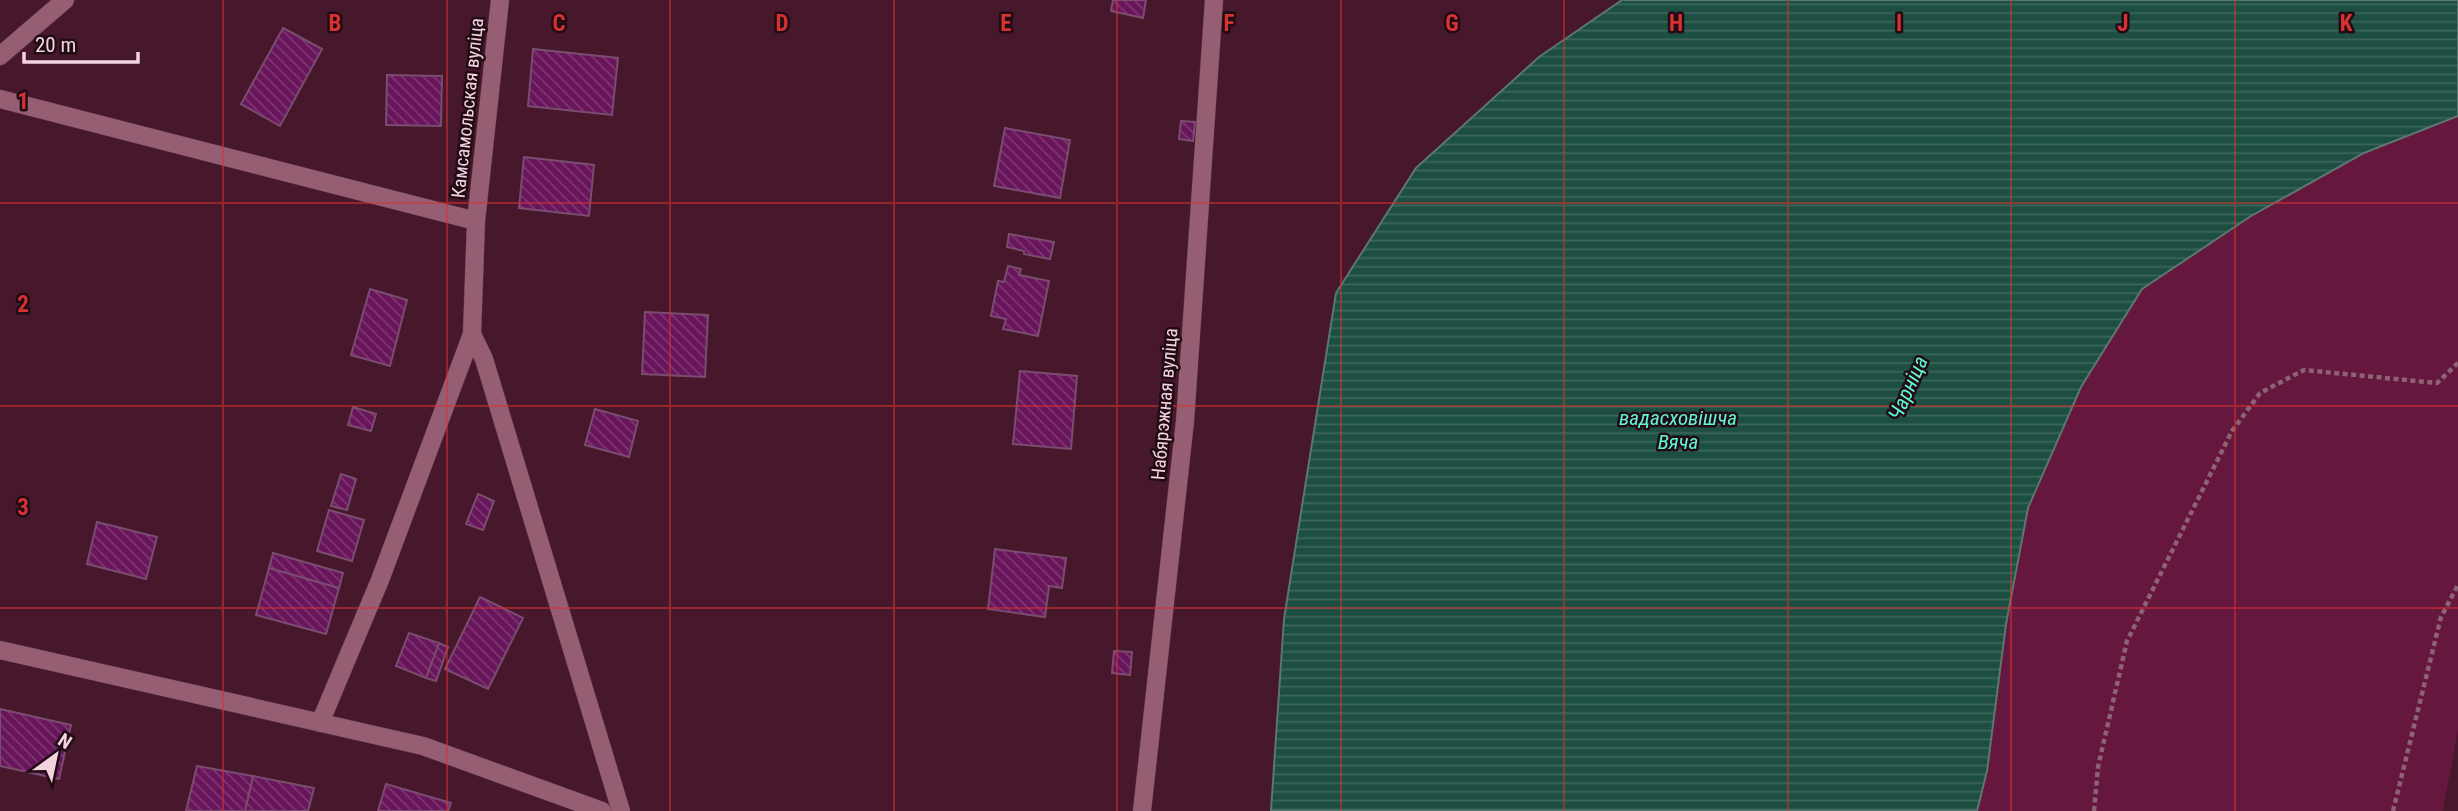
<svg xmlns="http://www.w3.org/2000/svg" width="2458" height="811" viewBox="0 0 2458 811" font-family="'Roboto Condensed',sans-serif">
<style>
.green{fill:#66173d}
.water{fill:url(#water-rules);stroke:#5c7671;stroke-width:2}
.building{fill:url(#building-back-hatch);stroke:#794d6f;stroke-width:2}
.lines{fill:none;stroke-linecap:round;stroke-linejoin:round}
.service-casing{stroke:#5f3749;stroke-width:19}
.minor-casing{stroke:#5f3749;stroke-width:19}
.path{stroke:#8d6374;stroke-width:4.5;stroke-dasharray:5 3.5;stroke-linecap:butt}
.service{stroke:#965e73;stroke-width:18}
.minor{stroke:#965e73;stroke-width:18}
.grid{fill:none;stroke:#d73131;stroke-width:2;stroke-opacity:0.55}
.labels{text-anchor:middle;stroke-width:5;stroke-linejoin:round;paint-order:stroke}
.street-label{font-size:19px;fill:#f3d3de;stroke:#210b14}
.water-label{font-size:21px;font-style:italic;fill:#60f7d5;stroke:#210b14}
.grid-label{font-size:23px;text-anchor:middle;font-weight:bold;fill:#d73131;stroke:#210b14;stroke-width:5;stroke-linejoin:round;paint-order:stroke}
</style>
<defs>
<pattern id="water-rules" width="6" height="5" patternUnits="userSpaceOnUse" patternTransform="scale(1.75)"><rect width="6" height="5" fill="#1c4e42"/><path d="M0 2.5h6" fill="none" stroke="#3d675d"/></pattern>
<pattern id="building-back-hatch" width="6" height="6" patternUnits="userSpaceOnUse" patternTransform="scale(1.75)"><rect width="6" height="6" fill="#69155b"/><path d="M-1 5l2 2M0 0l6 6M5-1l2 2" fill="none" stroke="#7f3672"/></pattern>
</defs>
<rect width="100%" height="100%" fill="#47172c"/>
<!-- green -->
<path class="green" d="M 2458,116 L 2458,731 L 2443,811 L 1977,811 L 1987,771 L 2006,624 L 2028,508 L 2081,387 L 2142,289 L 2251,216 L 2364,153 Z"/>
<!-- water -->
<path class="water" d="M 1622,0 L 2458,0 L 2458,116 L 2364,153 L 2251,216 L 2142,289 L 2081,387 L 2028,508 L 2006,624 L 1987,771 L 1977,811 L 1271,811 L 1284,619 L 1336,293 L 1416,168 L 1539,57 Z"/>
<!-- building -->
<path class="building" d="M 1113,0 L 1146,0 L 1143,18 L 1111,11 Z
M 283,28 L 322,49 L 280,126 L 241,104 Z
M 533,49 L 618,58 L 612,115 L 528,106 Z
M 387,75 L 442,76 L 441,126 L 386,125 Z
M 1181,121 L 1195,122 L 1193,141 L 1179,139 Z
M 1005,128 L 1070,140 L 1060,198 L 994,186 Z
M 524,157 L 594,165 L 589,216 L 519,208 Z
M 1009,234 L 1054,242 L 1050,259 L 1024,254 L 1024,251 L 1007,247 Z
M 1008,266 L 1021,269 L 1019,275 L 1049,281 L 1038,336 L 1003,329 L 1006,319 L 991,316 L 998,281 L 1004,282 Z
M 370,289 L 407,300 L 390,366 L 351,355 Z
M 645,312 L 708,315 L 705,377 L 642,374 Z
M 1020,371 L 1077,376 L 1071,449 L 1013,444 Z
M 353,407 L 376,414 L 371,431 L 348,425 Z
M 595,409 L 638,421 L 629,457 L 585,445 Z
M 341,474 L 356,479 L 347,510 L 331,506 Z
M 478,494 L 494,501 L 483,530 L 466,524 Z
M 329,510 L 364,520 L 352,561 L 317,551 Z
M 97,522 L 157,537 L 146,579 L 87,564 Z
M 995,549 L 1066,558 L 1062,588 L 1049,586 L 1045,617 L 988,609 Z
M 273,553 L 343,573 L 339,588 L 269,568 Z
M 269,568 L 339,588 L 326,634 L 256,615 Z
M 480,597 L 523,618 L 488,689 L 445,669 Z
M 409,633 L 439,643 L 426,678 L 396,666 Z
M 439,643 L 448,647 L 436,681 L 426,678 Z
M 1114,651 L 1132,652 L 1130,675 L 1112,673 Z
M 0,709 L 71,725 L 59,779 L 0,766 Z
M 197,766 L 253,776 L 245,811 L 186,811 Z
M 253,776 L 314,788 L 308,811 L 245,811 Z
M 386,784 L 451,803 L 448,811 L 378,811 Z"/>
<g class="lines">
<!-- service casing -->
<g class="service-casing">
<path id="service" d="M 0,99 L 476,221"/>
</g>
<!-- minor casing -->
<g class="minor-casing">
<path id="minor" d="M 500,0 L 476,221 L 472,334 L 484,359 L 621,811
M 0,56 L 65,0
M 0,650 L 423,746 L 602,811
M 320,723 L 380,580 L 472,334
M 1142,811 L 1185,421 L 1214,0"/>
</g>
<!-- path -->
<path class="path" d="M 2094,811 L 2098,767 L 2127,641 L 2232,431 L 2260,393 L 2304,370 L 2437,383 L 2458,363
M 2393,811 L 2441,617 L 2458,585"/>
<!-- service -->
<use href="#service" class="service"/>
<!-- minor -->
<use href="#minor" class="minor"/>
</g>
<!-- grid -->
<path class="grid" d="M 223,0 L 223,811M 447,0 L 447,811M 670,0 L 670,811M 894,0 L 894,811M 1117,0 L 1117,811M 1341,0 L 1341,811M 1564,0 L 1564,811M 1788,0 L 1788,811M 2011,0 L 2011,811M 2235,0 L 2235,811M 0,203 L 2458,203M 0,406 L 2458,406M 0,608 L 2458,608"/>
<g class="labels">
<!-- street labels -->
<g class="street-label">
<text transform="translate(467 108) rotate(-84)" y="7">Камсамольская вуліца</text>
<text transform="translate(1164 404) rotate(-85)" y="7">Набярэжная вуліца</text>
</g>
<!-- water labels -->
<g class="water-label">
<text transform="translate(1908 388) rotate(-66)" y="7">Чарніца</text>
<text x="1678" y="425">вадасховішча<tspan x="1678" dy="24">Вяча</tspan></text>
</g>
</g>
<g class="grid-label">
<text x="335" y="31">B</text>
<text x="559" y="31">C</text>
<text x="782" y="31">D</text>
<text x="1006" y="31">E</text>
<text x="1229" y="31">F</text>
<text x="1452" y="31">G</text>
<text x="1676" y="31">H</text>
<text x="1899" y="31">I</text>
<text x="2123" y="31">J</text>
<text x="2346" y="31">K</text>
<text x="23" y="109">1</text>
<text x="23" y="312">2</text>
<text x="23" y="515">3</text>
</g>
<!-- north arrow -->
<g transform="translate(56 755) rotate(33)" stroke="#210b14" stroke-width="5" paint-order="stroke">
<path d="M0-5L12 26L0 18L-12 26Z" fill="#f3d3de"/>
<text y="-10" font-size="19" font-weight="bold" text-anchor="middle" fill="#f3d3de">N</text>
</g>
<!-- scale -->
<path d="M24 52v10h114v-10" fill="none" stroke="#f3d3de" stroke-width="3.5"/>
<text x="35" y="52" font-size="21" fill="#f3d3de" stroke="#210b14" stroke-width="5" paint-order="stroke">20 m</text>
</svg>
